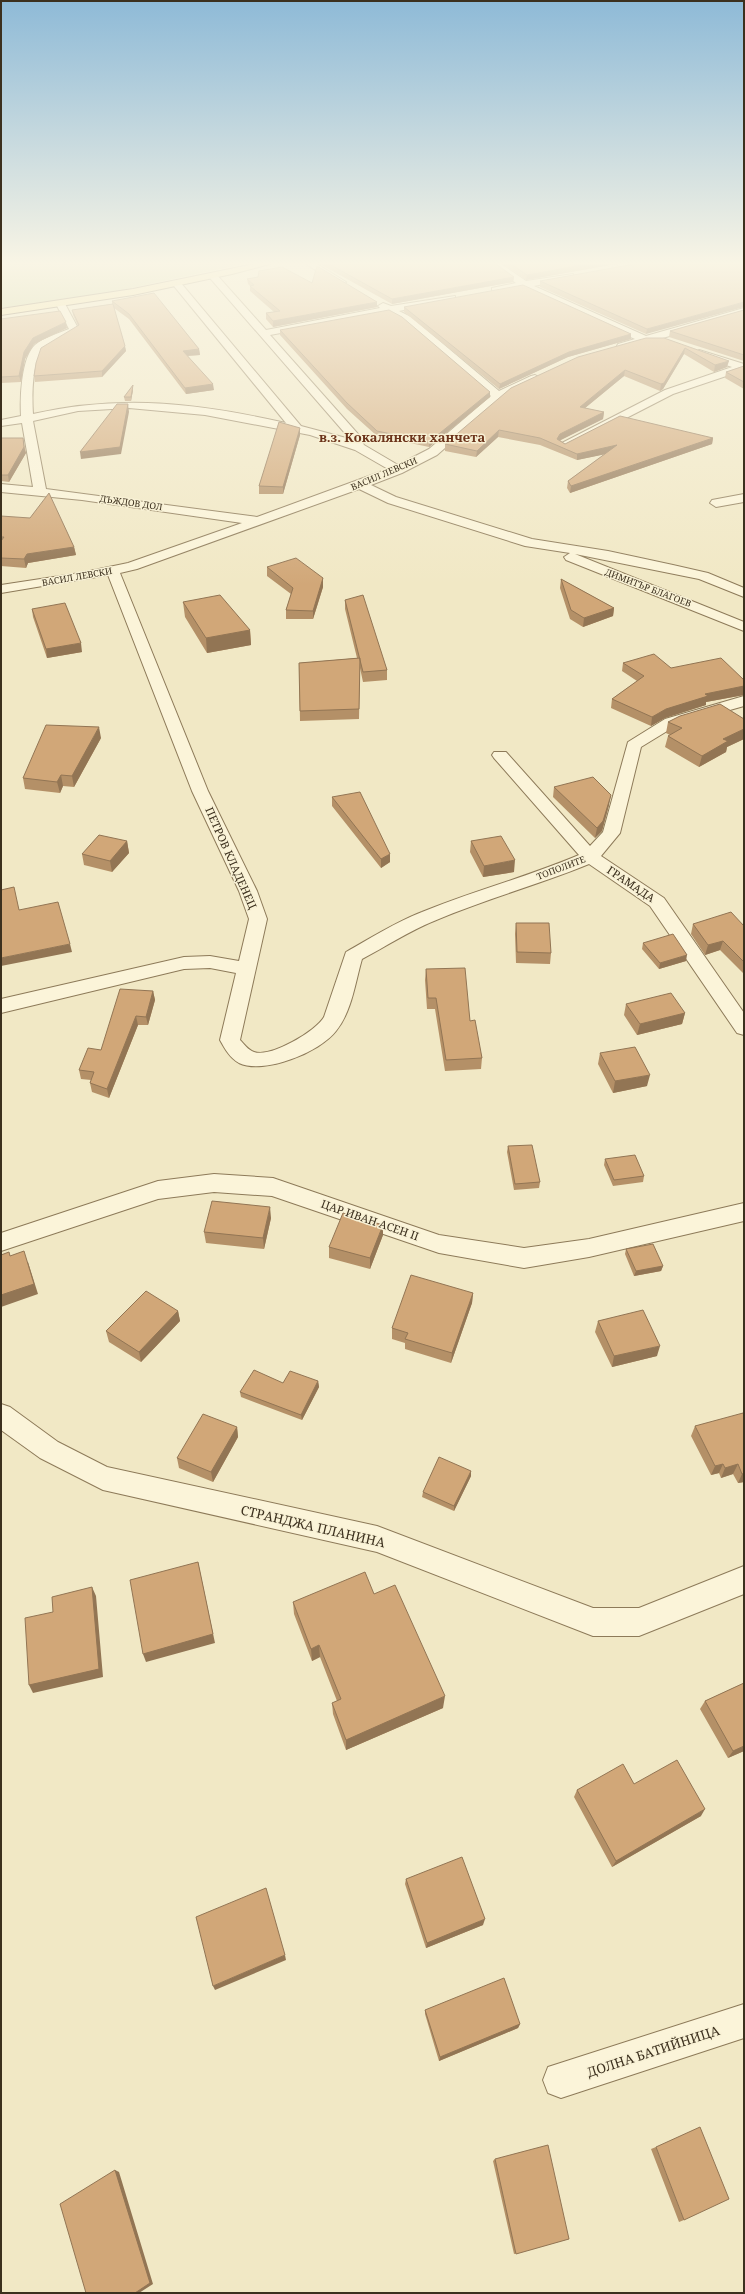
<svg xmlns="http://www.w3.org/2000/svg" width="745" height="2294" viewBox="0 0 745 2294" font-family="'Noto Serif',serif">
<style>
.green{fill:#c3d097}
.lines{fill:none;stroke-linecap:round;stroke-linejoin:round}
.minor-casing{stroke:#8d7a59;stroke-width:2}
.major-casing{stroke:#5b472e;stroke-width:2}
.minor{fill:#fbf4d9;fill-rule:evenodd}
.major{fill:#f6e39b;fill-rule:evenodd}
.wall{fill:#b49067}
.shaded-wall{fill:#927554}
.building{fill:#d1a778;stroke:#927554}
.labels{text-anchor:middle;stroke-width:3;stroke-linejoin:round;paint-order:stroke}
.far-street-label{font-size:9px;fill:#3c301e;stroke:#f8f1d5}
.street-label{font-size:11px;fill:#3c301e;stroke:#f8f1d5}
.far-district-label{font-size:13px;font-weight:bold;fill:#6c341b;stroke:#f8f1d5}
.near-street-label{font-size:13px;fill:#3c301e;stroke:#f8f1d5}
</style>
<rect width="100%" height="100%" fill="#f1e8c5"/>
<!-- green -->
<path class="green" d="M 1,264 L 243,264 L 108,293 L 1,308 Z"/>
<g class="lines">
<!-- minor casing -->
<g class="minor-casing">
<path id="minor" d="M 306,264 L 317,264 L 346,282 L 344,284 L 338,284 Z
M 491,264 L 501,264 L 526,281 L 573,274 L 573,278 L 534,286 L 646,336 L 744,308 L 744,314 L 656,340 L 655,342 L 622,349 L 617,346 L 618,344 L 635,339 L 523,288 L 492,292 L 492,288 L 516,283 Z
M 616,264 L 627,264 L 629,266 L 624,269 Z
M 213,273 L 216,274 L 266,330 L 380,308 L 378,306 L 383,303 L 391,306 L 455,296 L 455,300 L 399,311 L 411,317 L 499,391 L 531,376 L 535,375 L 540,378 L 502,398 L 437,455 L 402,473 L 371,485 L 396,497 L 532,539 L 608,551 L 673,565 L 708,573 L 744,588 L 744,597 L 699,579 L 575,554 L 744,622 L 744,631 L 566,560 L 564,557 L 570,553 L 525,546 L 388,503 L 359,489 L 137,569 L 120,573 L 208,791 L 257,891 L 267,919 L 240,1040 C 244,1044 248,1050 254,1052 C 271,1058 316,1031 324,1017 L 346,952 C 371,938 396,922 422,912 C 473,891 527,877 579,855 L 494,758 L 492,755 L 494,752 L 506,752 L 590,846 L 603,832 L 628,742 L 665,719 L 744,696 L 744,706 L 677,725 L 641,747 L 620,833 L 601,856 L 664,898 L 744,1013 L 744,1035 L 737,1033 L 650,906 L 589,864 C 538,885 485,899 434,921 C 409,931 385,947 362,959 C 355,983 352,1011 336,1031 C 320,1052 264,1075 239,1063 C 230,1058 225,1049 220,1040 L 236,973 L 210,968 L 184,969 L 1,1013 L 1,999 L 184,957 L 210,956 L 239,961 L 249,919 L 239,891 L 192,791 L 108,575 L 1,593 L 1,585 L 80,573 L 128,563 L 242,523 L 82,500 L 1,492 L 1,484 L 33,487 L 22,423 L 1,426 L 1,420 L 21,416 C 20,399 21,358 35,345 C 43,338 59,333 69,329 L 56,304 L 58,302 L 64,302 L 79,330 C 72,339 56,342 46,348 C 31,356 32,399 33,414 C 122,394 197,403 286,423 L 174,286 L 174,282 L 180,282 L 301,426 L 350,439 L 210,278 L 210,274 ZM 388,313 L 403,321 L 491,396 L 429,449 L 398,465 L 364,445 L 358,434 L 270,335 ZM 129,408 L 205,415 L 310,435 L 355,450 L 388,469 L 257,517 L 46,489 L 33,421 L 78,411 Z
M 699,350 L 744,364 L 744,370 L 673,394 L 568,448 L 564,449 L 558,445 L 665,390 L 732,367 L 695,355 L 694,353 Z
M 744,494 L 744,502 L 716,507 L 710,503 L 712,500 Z
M 214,1174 L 273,1178 L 439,1235 L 524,1248 L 589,1239 L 744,1203 L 744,1221 L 589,1257 L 524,1268 L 439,1253 L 272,1196 L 214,1192 L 158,1199 L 1,1251 L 1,1233 L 158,1181 Z
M 1,1404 L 10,1407 L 58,1442 L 107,1467 L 377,1526 L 593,1608 L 639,1608 L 744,1566 L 744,1594 L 639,1636 L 593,1636 L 377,1552 L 103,1490 L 40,1458 L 1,1430 Z
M 744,2004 L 744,2038 L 561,2098 L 548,2093 L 543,2080 L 548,2067 Z"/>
</g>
<!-- major casing -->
<g class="major-casing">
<path id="major" d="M 254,264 L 270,264 L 232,274 L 133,295 L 1,315 L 1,309 L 133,289 Z"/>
</g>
<!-- minor -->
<use href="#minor" class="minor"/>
<!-- major -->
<use href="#major" class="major"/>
</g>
<!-- wall -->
<path class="wall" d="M 320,264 L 496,264 L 514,277 L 513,282 L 392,304 Z
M 503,264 L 616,264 L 526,280 Z
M 744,264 L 646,334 L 540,287 L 540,281 Z
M 247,279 L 312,283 L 377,307 L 273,327 L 266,319 L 266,313 L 274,312 L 250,291 L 250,286 L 248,284 Z
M 112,301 L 199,349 L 200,355 L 188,356 L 214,390 L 186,394 L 129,319 L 114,308 L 126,351 L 102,377 L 35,382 L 34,376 L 78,326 L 73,315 L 72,310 L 112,304 Z
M 404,307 L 631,334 L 631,339 L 568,357 L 499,389 L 404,312 Z
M 744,310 L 744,361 L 669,337 L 670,331 Z
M 1,319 L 67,328 L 34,344 L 25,359 L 21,382 L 1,383 Z
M 280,330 L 490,392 L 490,397 L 429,447 L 377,436 L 347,409 L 280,335 Z
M 664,338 L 727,367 L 714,372 L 684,354 L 663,389 L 660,391 L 624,376 L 585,408 L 604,412 L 603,419 L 560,440 L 565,444 L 713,438 L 712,444 L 570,493 L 567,488 L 568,481 L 605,454 L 577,460 L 540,445 L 498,437 L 476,457 L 445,451 L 445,444 Z
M 744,366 L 744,389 L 725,378 L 726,372 Z
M 133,390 L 131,401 L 125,401 L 124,397 Z
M 300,428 L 300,435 L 283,494 L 259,494 L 259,486 Z
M 1,438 L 23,438 L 26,453 L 9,482 L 1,481 Z
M 1,516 L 74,547 L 76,555 L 28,563 L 26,568 L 1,566 Z
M 267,567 L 323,578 L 323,587 L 313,619 L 286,619 L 286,610 L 291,594 L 267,576 Z
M 561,579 L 614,608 L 613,616 L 583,627 L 570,619 L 560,588 Z
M 345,600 L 387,670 L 387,680 L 363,682 L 360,668 L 359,719 L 300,721 L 299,663 L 357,658 L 345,609 Z
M 183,602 L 250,630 L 251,645 L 207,653 L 185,617 Z
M 32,609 L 82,652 L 47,658 L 33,617 Z
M 623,663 L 671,668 L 744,680 L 744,695 L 706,702 L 706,705 L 665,718 L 651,726 L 611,708 L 612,699 L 637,681 L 622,671 Z
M 744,719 L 744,739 L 727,747 L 726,752 L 699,767 L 665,747 L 668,736 L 670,735 L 666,733 L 668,722 Z
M 101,738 L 74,787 L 63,786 L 60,793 L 25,789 L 23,778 Z
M 554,787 L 609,805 L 602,831 L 595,838 L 553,797 Z
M 332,797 L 390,862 L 381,868 L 332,806 Z
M 127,841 L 129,853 L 112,872 L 84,865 L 82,854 Z
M 471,841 L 514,872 L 483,877 L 470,852 Z
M 516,923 L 551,953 L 550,964 L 516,963 L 515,934 Z
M 693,924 L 744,926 L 744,974 L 720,950 L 705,955 L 691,934 Z
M 643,943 L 686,961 L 659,969 L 642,949 Z
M 426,969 L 470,1021 L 482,1058 L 481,1069 L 445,1071 L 435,1009 L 427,1009 L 425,980 Z
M 153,991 L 155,1000 L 148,1025 L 138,1025 L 109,1098 L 92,1092 L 90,1083 L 91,1080 L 81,1079 L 79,1070 L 101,1050 Z
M 626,1004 L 685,1013 L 682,1024 L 637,1035 L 624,1015 Z
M 600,1053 L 647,1086 L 613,1093 L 598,1064 Z
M 508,1146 L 540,1182 L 539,1188 L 514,1190 L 507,1152 Z
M 605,1159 L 644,1176 L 643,1182 L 613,1186 L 604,1165 Z
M 271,1218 L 264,1249 L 206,1243 L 204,1232 Z
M 383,1235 L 370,1269 L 329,1258 L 329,1247 Z
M 626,1249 L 663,1266 L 661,1271 L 634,1276 L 625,1254 Z
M 473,1293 L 472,1303 L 451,1363 L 405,1349 L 405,1343 L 392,1339 L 392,1328 Z
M 178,1311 L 180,1321 L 141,1362 L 109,1342 L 106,1331 Z
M 598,1321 L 657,1356 L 612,1367 L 595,1332 Z
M 318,1381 L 319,1387 L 302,1420 L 241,1397 L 240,1392 L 283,1383 Z
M 744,1415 L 744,1482 L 738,1483 L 733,1474 L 721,1478 L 719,1473 L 711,1475 L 691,1436 L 695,1426 Z
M 237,1427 L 238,1437 L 213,1482 L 179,1468 L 177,1458 Z
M 471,1471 L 471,1476 L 454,1511 L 422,1497 L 423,1492 Z
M 374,1594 L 443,1708 L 346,1750 L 333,1714 L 332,1703 L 337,1701 L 320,1657 L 312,1661 L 294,1614 L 293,1602 Z
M 744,1683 L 744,1751 L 728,1758 L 700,1709 L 705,1701 Z
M 634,1784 L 701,1816 L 612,1867 L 574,1797 L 577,1790 Z
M 406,1879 L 483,1925 L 426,1948 L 405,1884 Z
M 425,2010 L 520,2024 L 518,2028 L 439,2061 L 425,2014 Z
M 656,2147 L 684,2220 L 679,2222 L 651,2149 Z
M 495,2159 L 569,2239 L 514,2254 L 493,2161 Z"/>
<!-- shaded-wall -->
<path class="shaded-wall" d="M 588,264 L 616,264 L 526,280 L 527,275 Z
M 514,277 L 513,282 L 392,304 L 392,299 Z
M 377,302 L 377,307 L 273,327 L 273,321 Z
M 744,302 L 744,307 L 646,334 L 647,329 Z
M 66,322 L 67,328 L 34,344 L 25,359 L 21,382 L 19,376 L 24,352 L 33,338 Z
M 631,334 L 631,339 L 568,357 L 499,389 L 500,384 L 569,352 Z
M 125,346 L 126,351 L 102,377 L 102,371 Z
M 685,348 L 684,354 L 663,389 L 660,391 L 661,384 Z
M 199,349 L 200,355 L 183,356 L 183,351 Z
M 729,361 L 727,367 L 714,372 L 715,365 Z
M 625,370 L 624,376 L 579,413 L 580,407 Z
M 213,384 L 214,390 L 186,394 L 185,388 Z
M 133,385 L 133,390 L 131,401 L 131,397 Z
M 490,392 L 490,397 L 429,447 L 429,442 Z
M 128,404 L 129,412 L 121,454 L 81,459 L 80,452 Z
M 604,412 L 603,419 L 559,441 L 557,445 L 557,439 L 560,434 Z
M 300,428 L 300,435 L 283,494 L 283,487 Z
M 499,430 L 498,437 L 476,457 L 477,451 Z
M 713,438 L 712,444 L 570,493 L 571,486 Z
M 617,445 L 616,452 L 577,460 L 577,454 Z
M 24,447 L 26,453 L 9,482 L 8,475 Z
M 74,547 L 76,555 L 28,563 L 26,568 L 24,559 L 27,554 Z
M 323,578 L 323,587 L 313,619 L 313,611 Z
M 614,608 L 613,616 L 583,627 L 584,618 Z
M 250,630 L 251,645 L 207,653 L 206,638 Z
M 81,643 L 82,652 L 47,658 L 46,649 Z
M 744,686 L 744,695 L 706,702 L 706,705 L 665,718 L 651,726 L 652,717 L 666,709 L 705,694 Z
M 99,727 L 101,738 L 74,787 L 72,776 Z
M 744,729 L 744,739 L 727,747 L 726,752 L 699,767 L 702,756 L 723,739 Z
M 61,775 L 63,786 L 60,793 L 57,782 Z
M 611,795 L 609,805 L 602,831 L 595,838 L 597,828 Z
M 127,841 L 129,853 L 112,872 L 110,861 Z
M 390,854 L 390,862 L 381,868 L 381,859 Z
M 515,860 L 514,872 L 483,877 L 484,866 Z
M 723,941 L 720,950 L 705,955 L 708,945 Z
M 70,944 L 72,952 L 1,966 L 1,958 Z
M 687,955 L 686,961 L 659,969 L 660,963 Z
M 153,991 L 155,1000 L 148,1025 L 146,1017 Z
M 685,1013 L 682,1024 L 637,1035 L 640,1024 Z
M 136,1016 L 138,1025 L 109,1098 L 107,1089 Z
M 650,1075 L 647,1086 L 613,1093 L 615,1081 Z
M 270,1207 L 271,1218 L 264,1249 L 263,1238 Z
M 383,1225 L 383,1235 L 370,1269 L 370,1258 Z
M 28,1262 L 38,1294 L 1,1307 L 1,1295 Z
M 663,1266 L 661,1271 L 634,1276 L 636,1271 Z
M 473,1293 L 472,1303 L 451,1363 L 452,1353 Z
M 178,1311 L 180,1321 L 141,1362 L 139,1352 Z
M 660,1346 L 657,1356 L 612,1367 L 614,1356 Z
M 318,1381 L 319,1387 L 302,1420 L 301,1415 Z
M 237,1427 L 238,1437 L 213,1482 L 211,1472 Z
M 723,1464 L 719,1473 L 711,1475 L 715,1466 Z
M 738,1464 L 733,1474 L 721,1478 L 725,1468 Z
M 471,1471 L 471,1476 L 454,1511 L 454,1506 Z
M 744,1473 L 744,1482 L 738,1483 L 742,1474 Z
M 198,1562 L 215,1643 L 146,1662 L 143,1654 Z
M 92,1587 L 96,1596 L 103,1677 L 33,1693 L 29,1685 Z
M 319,1645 L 320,1657 L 312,1661 L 311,1649 Z
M 445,1696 L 443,1708 L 346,1750 L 346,1740 Z
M 744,1746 L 744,1751 L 728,1758 L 733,1751 Z
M 705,1809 L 701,1816 L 612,1867 L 616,1861 Z
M 485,1919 L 483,1925 L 426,1948 L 427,1943 Z
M 285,1955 L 286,1960 L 215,1990 L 213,1986 Z
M 520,2024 L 518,2028 L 439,2061 L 440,2057 Z
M 115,2170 L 119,2172 L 153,2284 L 139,2293 L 135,2293 Z"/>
<!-- building -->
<path class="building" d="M 329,264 L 496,264 L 514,277 L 392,299 Z
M 511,264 L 588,264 L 527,275 Z
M 635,264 L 744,264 L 744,302 L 647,329 L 540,281 Z
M 317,266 L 377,302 L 273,321 L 266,313 L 280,311 L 250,286 L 254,285 L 247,279 L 258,277 L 259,271 L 282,267 L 312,283 Z
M 523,285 L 631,334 L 569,352 L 500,384 L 404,307 Z
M 154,293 L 199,349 L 183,351 L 213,384 L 185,388 L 129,314 L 112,301 Z
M 113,304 L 125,346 L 102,371 L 34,376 L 36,363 L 41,348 L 79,325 L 72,310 Z
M 389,310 L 402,317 L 490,392 L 429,442 L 377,431 L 347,403 L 280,330 Z
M 744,310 L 744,355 L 670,331 Z
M 60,311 L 66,322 L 33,338 L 24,352 L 19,376 L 1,377 L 1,319 Z
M 646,338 L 664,338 L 729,361 L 715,365 L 685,348 L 664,383 L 661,384 L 625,370 L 580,407 L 604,412 L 560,434 L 557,439 L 565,444 L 620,416 L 713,438 L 571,486 L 568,481 L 617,445 L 577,454 L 540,438 L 499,430 L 477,451 L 445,444 L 511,388 L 578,357 Z
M 744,366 L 744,382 L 726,372 Z
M 133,385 L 131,397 L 124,397 Z
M 117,404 L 128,404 L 120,447 L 80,452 Z
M 279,422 L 300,428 L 283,487 L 259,486 Z
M 1,438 L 23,438 L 24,447 L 8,475 L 1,475 Z
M 49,493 L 74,547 L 27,554 L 24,559 L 1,558 L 1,541 L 4,537 L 1,537 L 1,516 L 30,518 Z
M 296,558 L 323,578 L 313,611 L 286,610 L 293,588 L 267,567 Z
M 561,579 L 614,608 L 584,618 L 571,610 Z
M 220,595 L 250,630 L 206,638 L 183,602 Z
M 363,595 L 387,670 L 363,672 L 345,600 Z
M 65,603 L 81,643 L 46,649 L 32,609 Z
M 654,654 L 671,668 L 721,658 L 744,680 L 744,686 L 705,694 L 708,696 L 666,709 L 652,717 L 612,699 L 644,676 L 623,663 Z
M 360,658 L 359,709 L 300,711 L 299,663 Z
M 720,704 L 744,719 L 744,729 L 723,739 L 728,741 L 702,756 L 668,736 L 682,728 L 668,722 L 680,716 Z
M 46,725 L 99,727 L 72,776 L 61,775 L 57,782 L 23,778 Z
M 593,777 L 611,795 L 603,821 L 597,828 L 554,787 Z
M 360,792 L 390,854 L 381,859 L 332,797 Z
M 99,835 L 127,841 L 110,861 L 82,854 Z
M 501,836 L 515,860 L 484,866 L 471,841 Z
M 14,887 L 19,910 L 58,902 L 70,944 L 1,958 L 1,890 Z
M 731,912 L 744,926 L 744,962 L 723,941 L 708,945 L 693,924 Z
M 516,923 L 549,923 L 551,953 L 517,952 Z
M 673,934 L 687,955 L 660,963 L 643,943 Z
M 465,968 L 470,1021 L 475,1020 L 482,1058 L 446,1060 L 436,998 L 428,998 L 426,969 Z
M 120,989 L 153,991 L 146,1017 L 136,1016 L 107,1089 L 90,1083 L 94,1072 L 79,1070 L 88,1048 L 101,1050 Z
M 671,993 L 685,1013 L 640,1024 L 626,1004 Z
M 635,1047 L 650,1075 L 615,1081 L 600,1053 Z
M 532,1145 L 540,1182 L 515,1184 L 508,1146 Z
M 635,1155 L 644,1176 L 614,1180 L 605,1159 Z
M 212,1201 L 270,1207 L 263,1238 L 204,1232 Z
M 343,1213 L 383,1225 L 370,1258 L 329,1247 Z
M 653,1244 L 663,1266 L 636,1271 L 626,1249 Z
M 24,1251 L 34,1284 L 1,1295 L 1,1255 L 9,1252 L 10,1256 Z
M 411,1275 L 473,1293 L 452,1353 L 405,1339 L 408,1333 L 392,1328 Z
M 146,1291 L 178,1311 L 139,1352 L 106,1331 Z
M 643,1310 L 660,1346 L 614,1356 L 598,1321 Z
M 254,1370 L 283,1383 L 290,1371 L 318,1381 L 301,1415 L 240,1392 Z
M 743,1413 L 744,1415 L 744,1473 L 742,1474 L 738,1464 L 725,1468 L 723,1464 L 715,1466 L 695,1426 Z
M 203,1414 L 237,1427 L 211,1472 L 177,1458 Z
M 439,1457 L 471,1471 L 454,1506 L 423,1492 Z
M 198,1562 L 213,1634 L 143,1654 L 130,1580 Z
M 365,1572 L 374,1594 L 395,1585 L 445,1696 L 346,1740 L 332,1703 L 341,1699 L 319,1645 L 311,1649 L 293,1602 Z
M 92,1587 L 99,1669 L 29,1685 L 25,1618 L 53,1612 L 52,1597 Z
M 744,1683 L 744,1746 L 733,1751 L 705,1701 Z
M 677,1760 L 705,1809 L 616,1861 L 577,1790 L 623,1764 L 634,1784 Z
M 462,1857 L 485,1919 L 427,1943 L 406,1879 Z
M 266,1888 L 285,1955 L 213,1986 L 196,1917 Z
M 504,1978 L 520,2024 L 440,2057 L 425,2010 Z
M 700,2127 L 729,2199 L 684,2220 L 656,2147 Z
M 548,2145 L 569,2239 L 516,2254 L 495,2159 Z
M 115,2170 L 150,2283 L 135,2293 L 86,2293 L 60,2204 Z"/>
<!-- sky -->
<linearGradient id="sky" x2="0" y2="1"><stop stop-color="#8ebad7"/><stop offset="0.45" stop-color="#f9f5e5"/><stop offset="1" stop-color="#f9f5e5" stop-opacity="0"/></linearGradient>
<rect width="745" height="585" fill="url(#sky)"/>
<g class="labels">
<!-- far-street labels -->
<g class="far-street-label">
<text transform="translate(384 474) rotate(-23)" y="3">ВАСИЛ ЛЕВСКИ</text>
<text transform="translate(131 503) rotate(8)" y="3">ДЪЖДОВ ДОЛ</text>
<text transform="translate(77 577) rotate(-10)" y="3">ВАСИЛ ЛЕВСКИ</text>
<text transform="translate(648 588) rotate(21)" y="3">ДИМИТЪР БЛАГОЕВ</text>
<text transform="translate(561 868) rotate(-21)" y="3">ТОПОЛИТЕ</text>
</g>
<!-- street labels -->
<g class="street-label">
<text transform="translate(231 858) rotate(66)" y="4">ПЕТРОВ КЛАДЕНЕЦ</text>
<text transform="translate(631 884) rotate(34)" y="4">ГРАМАДА</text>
<text transform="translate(370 1220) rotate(19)" y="4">ЦАР ИВАН АСЕН II</text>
</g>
<!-- far-district labels -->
<g class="far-district-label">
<text x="402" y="442">в.з. Кокалянски ханчета</text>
</g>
<!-- near-street labels -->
<g class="near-street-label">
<text transform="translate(313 1526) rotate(13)" y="5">СТРАНДЖА ПЛАНИНА</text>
<text transform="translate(653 2051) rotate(-18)" y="5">ДОЛНА БАТИЙНИЦА</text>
</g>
</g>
<!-- border -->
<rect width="745" height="2294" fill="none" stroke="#3c301e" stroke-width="4"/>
</svg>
